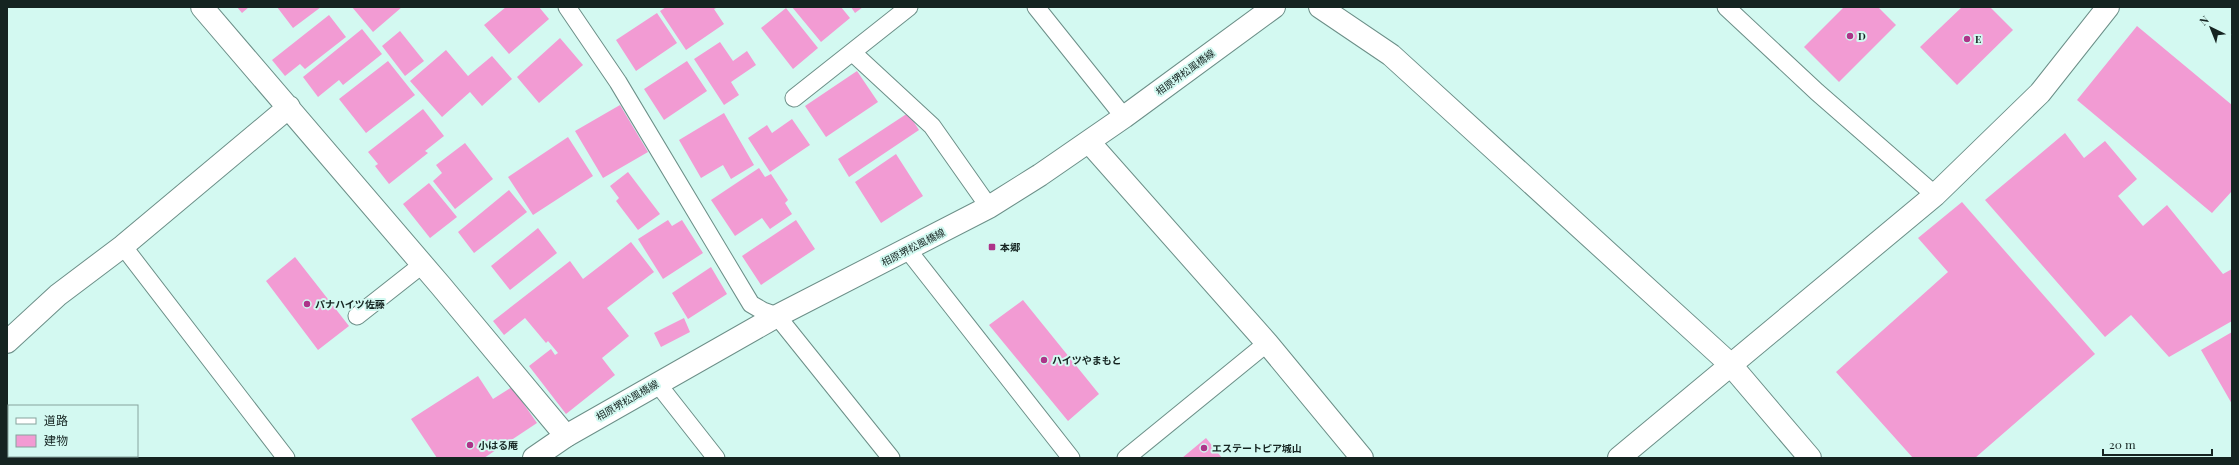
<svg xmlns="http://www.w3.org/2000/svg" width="2239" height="465" viewBox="0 0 2239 465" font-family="'Playfair Display','Noto Sans JP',serif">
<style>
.building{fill:#f29bd3}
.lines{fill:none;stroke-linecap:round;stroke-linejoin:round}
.service-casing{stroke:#6c8f88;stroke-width:19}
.minor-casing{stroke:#6c8f88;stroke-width:24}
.tertiary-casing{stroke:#6c8f88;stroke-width:24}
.service{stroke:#fff;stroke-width:17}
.minor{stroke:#fff;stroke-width:22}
.tertiary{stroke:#fff;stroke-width:22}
.poi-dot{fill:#ad3489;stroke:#d3f9f1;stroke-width:1.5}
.labels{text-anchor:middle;stroke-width:4;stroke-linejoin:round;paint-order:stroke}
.poi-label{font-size:10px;font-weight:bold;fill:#152421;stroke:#d3f9f1;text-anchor:start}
.street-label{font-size:10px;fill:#152421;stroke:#d3f9f1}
</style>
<rect width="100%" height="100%" fill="#d3f9f1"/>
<!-- building -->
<path class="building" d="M 237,7 L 249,7 L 242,13 Z
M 277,7 L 321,7 L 293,28 Z
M 352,7 L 402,7 L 373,32 Z
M 506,7 L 539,7 L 549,19 L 509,54 L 484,25 Z
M 666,7 L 718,7 L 714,9 L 724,24 L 686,50 L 660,11 Z
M 792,7 L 841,7 L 850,18 L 821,42 Z
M 851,7 L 863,7 L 855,13 Z
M 1844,7 L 1878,7 L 1896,25 L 1839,82 L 1804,47 Z
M 1962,7 L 1990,7 L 2013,30 L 1957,85 L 1920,47 Z
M 786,8 L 818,48 L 793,69 L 761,28 Z
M 657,13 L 677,43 L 636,71 L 616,40 Z
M 329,15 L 346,37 L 305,69 L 300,64 L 285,76 L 272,60 Z
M 2137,26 L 2232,105 L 2232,191 L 2212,213 L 2077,100 Z
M 362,29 L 382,54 L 343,85 L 339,80 L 318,97 L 303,77 Z
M 400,31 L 424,61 L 405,76 L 382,46 Z
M 560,38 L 583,65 L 539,103 L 517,77 Z
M 720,42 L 733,61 L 747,51 L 756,65 L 731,82 L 739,95 L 724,105 L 694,59 Z
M 446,50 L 468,76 L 492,56 L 512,79 L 482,106 L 470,92 L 442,117 L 410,81 Z
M 388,61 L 415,95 L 366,133 L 339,99 Z
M 687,61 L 707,91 L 664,120 L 644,89 Z
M 857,71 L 878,102 L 826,137 L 805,106 Z
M 620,105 L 648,152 L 603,178 L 575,131 Z
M 423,109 L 444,136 L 425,151 L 428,153 L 389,184 L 375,166 L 378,164 L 368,152 Z
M 724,113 L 754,165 L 731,179 L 723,165 L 701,178 L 679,140 Z
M 908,113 L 919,130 L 849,177 L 838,159 Z
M 792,119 L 810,145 L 770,172 L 748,138 L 767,125 L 772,133 Z
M 2065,133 L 2084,158 L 2105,141 L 2137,179 L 2118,196 L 2143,226 L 2167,205 L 2223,274 L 2232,269 L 2232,321 L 2169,357 L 2131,315 L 2105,337 L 1985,200 Z
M 568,137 L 593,176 L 533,215 L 508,177 Z
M 465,143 L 493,179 L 455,209 L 433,181 L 442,173 L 436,165 Z
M 896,154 L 923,196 L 881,223 L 855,182 Z
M 759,168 L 765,177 L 771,174 L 788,200 L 785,203 L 792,214 L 770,229 L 762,218 L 735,236 L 711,200 Z
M 628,172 L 660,214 L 638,230 L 616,201 L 619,198 L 610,186 Z
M 429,183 L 457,217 L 430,238 L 403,204 Z
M 509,190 L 527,212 L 474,253 L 458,232 Z
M 1962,202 L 2095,354 L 1975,458 L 1913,458 L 1836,372 L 1948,272 L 1918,238 Z
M 668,220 L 672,226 L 682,220 L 703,253 L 663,279 L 638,239 Z
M 796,220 L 815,249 L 761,285 L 742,256 Z
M 538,228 L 557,253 L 510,290 L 491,266 Z
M 631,242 L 654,272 L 607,308 L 629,336 L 602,358 L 615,375 L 566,414 L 529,366 L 551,349 L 555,355 L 558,353 L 548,341 L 546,343 L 525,318 L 504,335 L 493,321 L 570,261 L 583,279 Z
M 295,257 L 349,326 L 318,350 L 266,281 Z
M 711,267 L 727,294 L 688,319 L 672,293 Z
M 1023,300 L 1099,394 L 1068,421 L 989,325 Z
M 684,318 L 690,332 L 661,347 L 654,333 Z
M 2232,332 L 2232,404 L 2201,350 Z
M 478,376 L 493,399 L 512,387 L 537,423 L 484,458 L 437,458 L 411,419 Z
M 1206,438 L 1222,458 L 1182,458 Z"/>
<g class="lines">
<!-- service casing -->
<g class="service-casing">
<path id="service" d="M 567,7 L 618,82 L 751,304 L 763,311 L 777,316 L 891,458
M 1036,7 L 1124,117
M 1726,7 L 1817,92 L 1935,195
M 852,52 L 932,126 L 989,207
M 794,98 L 909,7
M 123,246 L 286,458
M 907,249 L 1071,458
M 357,316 L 423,264
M 657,383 L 716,458
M 7,443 L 9,445
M 18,456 L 20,458
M 1126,458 L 1267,343"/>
</g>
<!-- minor casing -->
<g class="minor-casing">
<path id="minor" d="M 202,7 L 441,286 L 566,436
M 1320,7 L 1391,55 L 1730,364 L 1810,458
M 1089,142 L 1267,343 L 1362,458
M 7,342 L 58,295 L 123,246 L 289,107
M 1619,458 L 1935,195 L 2040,93 L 2108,7"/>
</g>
<!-- tertiary casing -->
<g class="tertiary-casing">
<path id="tertiary" d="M 534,458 L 566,436 L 777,316 L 989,207 L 1040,175 L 1124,117 L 1274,7"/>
</g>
<!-- service -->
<use href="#service" class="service"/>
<!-- minor -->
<use href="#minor" class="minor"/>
<!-- tertiary -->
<use href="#tertiary" class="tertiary"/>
</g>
<!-- markers -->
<g class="poi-dot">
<circle cx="1850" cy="36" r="4"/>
<circle cx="1967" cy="39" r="4"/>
<rect x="988" y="243" width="8" height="8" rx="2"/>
<circle cx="307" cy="304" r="4"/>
<circle cx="1044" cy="360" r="4"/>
<circle cx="470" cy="445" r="4"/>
<circle cx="1204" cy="448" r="4"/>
</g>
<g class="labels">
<!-- poi labels -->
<g class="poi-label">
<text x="1858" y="40">D</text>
<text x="1975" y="43">E</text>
<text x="1000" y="251">本郷</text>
<text x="315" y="308">パナハイツ佐藤</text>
<text x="1052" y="364">ハイツやまもと</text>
<text x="478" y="449">小はる庵</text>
<text x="1212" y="452">エステートピア城山</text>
</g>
<!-- street labels -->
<g class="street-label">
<text transform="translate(1185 72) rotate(-36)" y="4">相原堺松風橋線</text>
<text transform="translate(913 247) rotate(-27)" y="4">相原堺松風橋線</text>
<text transform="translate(627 400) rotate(-30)" y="4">相原堺松風橋線</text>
</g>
</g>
<!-- border -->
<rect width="2239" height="465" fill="none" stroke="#152421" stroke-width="16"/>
<!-- legend -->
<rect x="8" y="405" width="130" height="52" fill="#d3f9f1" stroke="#87a49e"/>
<rect x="16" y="418" width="20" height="6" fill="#ffffff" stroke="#87a49e"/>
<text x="44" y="425" font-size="12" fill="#152421">道路</text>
<rect x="16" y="435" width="20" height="12" fill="#f29bd3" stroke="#87a49e"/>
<text x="44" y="445" font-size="12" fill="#152421">建物</text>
<!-- north arrow -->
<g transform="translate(2211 28) rotate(317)" stroke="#d3f9f1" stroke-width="3" paint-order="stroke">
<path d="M0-3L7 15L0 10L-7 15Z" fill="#152421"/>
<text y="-6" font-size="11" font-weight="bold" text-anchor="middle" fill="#152421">N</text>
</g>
<!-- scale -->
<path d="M2103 449v6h109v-6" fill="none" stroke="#152421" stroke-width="2"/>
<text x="2109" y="449" font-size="12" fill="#152421" stroke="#d3f9f1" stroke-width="3" paint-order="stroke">20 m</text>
</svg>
